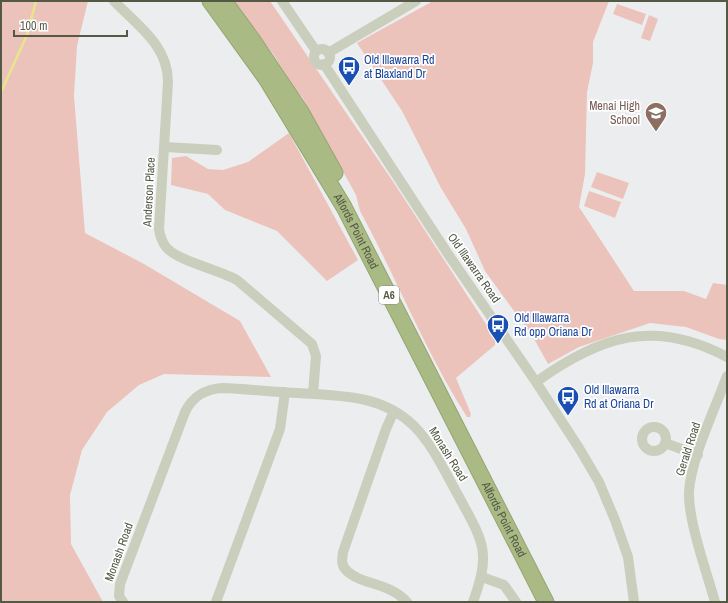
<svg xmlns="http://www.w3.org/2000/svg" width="728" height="603" viewBox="0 0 728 603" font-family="'Archivo Narrow',sans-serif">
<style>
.green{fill:#ecc3bb}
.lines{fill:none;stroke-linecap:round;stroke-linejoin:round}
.stream{stroke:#e7e68a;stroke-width:2.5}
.highway-casing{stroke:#95a571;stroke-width:17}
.minor{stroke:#cacebd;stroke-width:10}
.highway{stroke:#aaba85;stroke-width:15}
.labels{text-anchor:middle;stroke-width:3.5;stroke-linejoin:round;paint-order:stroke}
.shield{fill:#fff;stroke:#878b7d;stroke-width:1}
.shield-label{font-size:11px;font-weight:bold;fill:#545945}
.transit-label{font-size:12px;fill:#164399;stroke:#fff;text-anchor:start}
.education-label{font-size:12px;fill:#785e54;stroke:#fff;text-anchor:end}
.street-label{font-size:12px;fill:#545945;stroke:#fff}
</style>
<rect width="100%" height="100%" fill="#ecedef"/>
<!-- green -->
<path class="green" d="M 1,1 L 88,1 L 77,46 L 74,96 L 85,233 L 144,264 L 240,321 L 271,377 L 164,374 L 139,385 L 107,412 L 82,450 L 70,495 L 71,544 L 103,602 L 1,602 Z
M 232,1 L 270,1 L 394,183 L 495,338 L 495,345 L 456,378 L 471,414 L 470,417 L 467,417 C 426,353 397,279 360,211 L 356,195 L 302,97 L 297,92 L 273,54 Z
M 433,1 L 609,1 L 593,42 L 593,63 L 587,92 L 585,174 L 579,207 L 634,291 L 684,291 L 706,299 L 713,283 L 727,285 L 727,340 L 719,339 L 686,327 L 650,323 L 579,347 L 548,364 L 533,337 L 485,271 L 466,229 L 441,188 L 402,111 L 357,43 Z
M 617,4 L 646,14 L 642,25 L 613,14 Z
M 649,15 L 658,19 L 650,41 L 641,38 Z
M 289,133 L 358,260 L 327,281 L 277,231 L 225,210 L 208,194 L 171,185 L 172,158 L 186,156 L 208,169 L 223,170 L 248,162 Z
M 597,172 L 629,183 L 623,199 L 591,187 Z
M 589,191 L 621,202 L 615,218 L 584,206 Z"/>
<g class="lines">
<!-- stream -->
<path class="stream" d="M 1,92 L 27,35 L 36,1"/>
<!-- highway casing -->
<g class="highway-casing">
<g id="highway">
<path id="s1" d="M 210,1 L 267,80 L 344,207 L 546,602"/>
<path d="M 224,1 L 252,39 L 301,112 L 335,173"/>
</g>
</g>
<!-- minor -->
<path class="minor" d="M 114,1 C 137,25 168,45 168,82 L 159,229 C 160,236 162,242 166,247 C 176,260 219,270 237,280 L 312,344 L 316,356 L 313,394
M 282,1 L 316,51
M314 57a8 8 0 1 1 16 0a8 8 0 1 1-16 0Z
M 328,53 L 416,1
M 324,64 L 448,254 L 536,382 L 579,448 L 599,482 L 615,520 L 628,557 L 634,602
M 165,147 L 217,150
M 536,382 C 600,336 654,318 727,357
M 394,411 L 386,429 L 343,552 C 342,559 341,565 346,570 C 360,585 389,582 407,602
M642 439a12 12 0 1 1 24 0a12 12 0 1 1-24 0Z
M 665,443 L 698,455
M 482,577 L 504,585 L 516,602
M 123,602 L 119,596 L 120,584 L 185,412 C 193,396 205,389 223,388 C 248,389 273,392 298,393 C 340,396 382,394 414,426 C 433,445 446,474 459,497 C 484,543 491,552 473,602
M 216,602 L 280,429 L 285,392
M 715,602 C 707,573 688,521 689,492 C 691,458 715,409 727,376"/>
<!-- highway -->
<use href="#highway" class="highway"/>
</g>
<!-- icons -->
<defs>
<g id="bus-pin" transform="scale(1.15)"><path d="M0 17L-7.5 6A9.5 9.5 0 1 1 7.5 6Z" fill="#1a4fb4" stroke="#fff"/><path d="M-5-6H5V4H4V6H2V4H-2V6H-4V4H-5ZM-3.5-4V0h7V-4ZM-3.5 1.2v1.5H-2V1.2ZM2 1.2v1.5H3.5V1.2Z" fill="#fff"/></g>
<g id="school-pin" transform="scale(1.15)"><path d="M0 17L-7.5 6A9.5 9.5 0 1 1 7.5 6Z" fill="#8d6e63" stroke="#fff"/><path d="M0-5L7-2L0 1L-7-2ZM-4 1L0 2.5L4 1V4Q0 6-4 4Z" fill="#fff"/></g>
</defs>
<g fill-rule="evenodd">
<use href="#bus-pin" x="349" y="67"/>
<use href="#school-pin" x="656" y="113"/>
<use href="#bus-pin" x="498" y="325"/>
<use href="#bus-pin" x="568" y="397"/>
</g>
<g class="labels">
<!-- shield labels -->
<rect class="shield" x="379" y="286" width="20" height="18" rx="3"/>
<g class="shield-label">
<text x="389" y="299">A6</text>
</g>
<!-- transit labels -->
<g class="transit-label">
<text x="364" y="64">Old Illawarra Rd<tspan x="364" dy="14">at Blaxland Dr</tspan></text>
<text x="514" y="322">Old Illawarra<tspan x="514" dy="14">Rd opp Oriana Dr</tspan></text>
<text x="584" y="394">Old Illawarra<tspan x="584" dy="14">Rd at Oriana Dr</tspan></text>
</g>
<!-- education labels -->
<g class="education-label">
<text x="640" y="110">Menai High<tspan x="640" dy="14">School</tspan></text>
</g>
<!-- street labels -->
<g class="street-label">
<text transform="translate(149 192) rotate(-87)" y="4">Anderson Place</text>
<text dy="4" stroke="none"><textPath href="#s1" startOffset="273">Alfords Point Road</textPath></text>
<text transform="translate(474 268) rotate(55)" y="4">Old Illawarra Road</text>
<text transform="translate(688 449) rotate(-72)" y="4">Gerald Road</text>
<text transform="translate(448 454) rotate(58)" y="4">Monash Road</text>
<text dy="4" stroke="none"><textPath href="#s1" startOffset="597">Alfords Point Road</textPath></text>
<text transform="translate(119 552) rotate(-70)" y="4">Monash Road</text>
</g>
</g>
<!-- border -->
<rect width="728" height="603" fill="none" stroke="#545945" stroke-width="4"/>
<!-- scale -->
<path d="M14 30v6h113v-6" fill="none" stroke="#545945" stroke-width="2"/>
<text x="20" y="30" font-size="12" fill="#545945" stroke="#ffffff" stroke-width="3" paint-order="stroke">100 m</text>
</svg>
